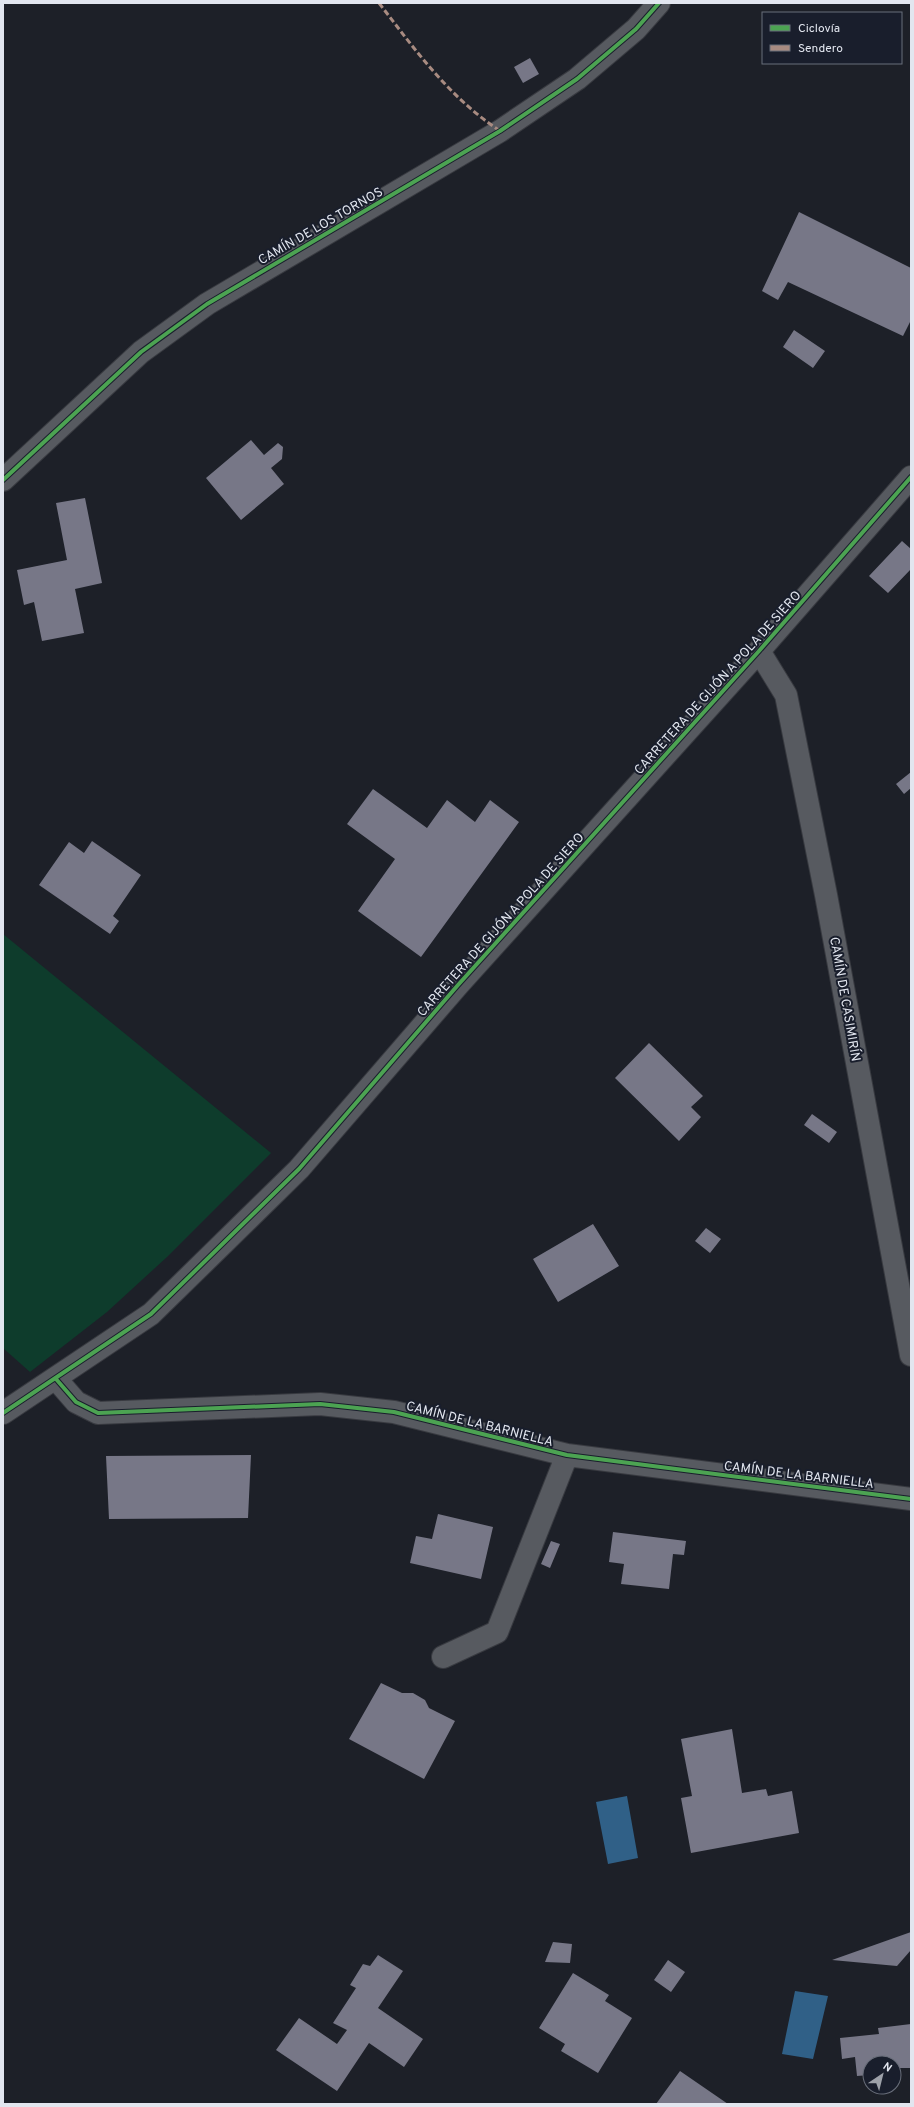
<svg xmlns="http://www.w3.org/2000/svg" width="914" height="2107" viewBox="0 0 914 2107" font-family="Overpass,sans-serif">
<style>
.green{fill:#0e3c2c}
.water{fill:#306087}
.building{fill:#777787}
.lines{fill:none;stroke-linecap:round;stroke-linejoin:round}
.minor-casing{stroke:#383a40;stroke-width:24}
.minor{stroke:#575a60;stroke-width:22}
.quiet{stroke:#a88b81;stroke-width:3;stroke-dasharray:6 3;stroke-linecap:butt}
.cycleway-casing{stroke:#191e2c;stroke-width:6}
.cycleway{stroke:#4ca352;stroke-width:4}
.labels{text-anchor:middle;stroke-width:4;stroke-linejoin:round;paint-order:stroke}
.street-label{font-size:13px;fill:#e2e6ef;stroke:#191e2c}
</style>
<rect width="100%" height="100%" fill="#1d2028"/>
<!-- green -->
<path class="green" d="M 3,934 L 271,1153 L 167,1257 L 107,1312 L 30,1372 L 3,1348 Z"/>
<!-- water -->
<path class="water" d="M 627,1796 L 638,1858 L 608,1864 L 596,1802 Z
M 795,1991 L 828,1996 L 813,2059 L 782,2054 Z"/>
<!-- building -->
<path class="building" d="M 530,58 L 539,74 L 523,83 L 514,67 Z
M 799,212 L 911,268 L 911,320 L 903,336 L 788,282 L 778,300 L 762,291 Z
M 794,330 L 825,351 L 813,368 L 783,347 Z
M 251,440 L 264,455 L 278,443 L 283,447 L 282,459 L 271,468 L 284,484 L 241,520 L 206,478 Z
M 85,498 L 102,583 L 75,589 L 84,633 L 42,641 L 34,602 L 24,605 L 17,570 L 67,560 L 56,503 Z
M 902,541 L 911,549 L 911,569 L 888,593 L 869,576 Z
M 911,772 L 911,788 L 904,794 L 896,784 Z
M 373,789 L 427,828 L 447,800 L 475,822 L 490,800 L 519,822 L 421,957 L 358,911 L 395,859 L 347,824 Z
M 92,841 L 141,875 L 113,916 L 119,921 L 110,934 L 39,885 L 69,842 L 84,853 Z
M 649,1043 L 703,1096 L 691,1107 L 701,1117 L 679,1141 L 615,1078 Z
M 812,1114 L 837,1132 L 829,1143 L 804,1125 Z
M 593,1224 L 619,1266 L 558,1302 L 533,1259 Z
M 706,1228 L 721,1239 L 710,1253 L 695,1241 Z
M 251,1455 L 248,1518 L 109,1519 L 106,1456 Z
M 438,1514 L 493,1527 L 481,1579 L 410,1563 L 416,1536 L 432,1539 Z
M 613,1532 L 686,1541 L 684,1555 L 673,1554 L 669,1589 L 621,1584 L 624,1564 L 609,1562 Z
M 551,1541 L 560,1544 L 550,1568 L 541,1564 Z
M 381,1683 L 402,1693 L 413,1693 L 425,1700 L 429,1708 L 455,1721 L 424,1779 L 349,1739 Z
M 732,1729 L 742,1793 L 766,1789 L 768,1796 L 792,1791 L 799,1833 L 691,1853 L 681,1798 L 692,1796 L 681,1739 Z
M 911,1932 L 911,1950 L 897,1966 L 832,1960 Z
M 553,1942 L 572,1944 L 570,1963 L 545,1962 Z
M 378,1955 L 403,1971 L 378,2008 L 423,2039 L 404,2067 L 369,2043 L 337,2091 L 276,2050 L 299,2018 L 337,2044 L 347,2030 L 333,2023 L 356,1988 L 350,1985 L 363,1964 L 370,1966 Z
M 668,1960 L 685,1972 L 671,1992 L 654,1980 Z
M 573,1973 L 609,1995 L 605,2001 L 632,2018 L 598,2073 L 561,2051 L 565,2044 L 539,2028 Z
M 911,2024 L 911,2068 L 894,2068 L 894,2063 L 870,2063 L 870,2075 L 857,2076 L 855,2057 L 842,2059 L 840,2038 L 879,2034 L 878,2028 Z
M 680,2071 L 728,2104 L 656,2104 Z"/>
<g class="lines">
<!-- minor casing -->
<g class="minor-casing">
<path id="minor" d="M 3,480 L 141,352 L 207,304 L 500,131 L 577,79 L 636,29 L 659,3
M 759,651 L 786,695 L 826,895 L 911,1355
M 56,1379 L 76,1402 L 98,1413 L 320,1404 L 394,1412 L 567,1455 L 911,1499
M 3,1413 L 151,1314 L 299,1169 L 458,985 L 759,651 L 911,477
M 443,1657 L 497,1632 L 567,1455"/>
</g>
<!-- minor -->
<use href="#minor" class="minor"/>
<!-- quiet -->
<path class="quiet" d="M 379,3 C 416,51 449,97 500,131"/>
<!-- cycleway casing -->
<g class="cycleway-casing">
<path id="cycleway" d="M 3,480 L 141,352 L 207,304 L 500,131 L 577,79 L 636,29 L 659,3
M 56,1379 L 76,1402 L 98,1413 L 320,1404 L 394,1412 L 567,1455 L 911,1499
M 3,1413 L 151,1314 L 299,1169 L 458,985 L 759,651 L 911,477"/>
</g>
<!-- cycleway -->
<use href="#cycleway" class="cycleway"/>
</g>
<g class="labels">
<!-- street labels -->
<g class="street-label">
<text transform="translate(320 225) rotate(-30)" y="5">CAMÍN DE LOS TORNOS</text>
<text transform="translate(717 682) rotate(-48)" y="5">CARRETERA DE GIJÓN A POLA DE SIERO</text>
<text transform="translate(500 924) rotate(-48)" y="5">CARRETERA DE GIJÓN A POLA DE SIERO</text>
<text transform="translate(846 999) rotate(80)" y="5">CAMÍN DE CASIMIRÍN</text>
<text transform="translate(480 1423) rotate(14)" y="5">CAMÍN DE LA BARNIELLA</text>
<text transform="translate(799 1474) rotate(7)" y="5">CAMÍN DE LA BARNIELLA</text>
</g>
</g>
<!-- border -->
<rect width="914" height="2107" fill="none" stroke="#e2e6ef" stroke-width="8"/>
<!-- legend -->
<rect x="762" y="12" width="140" height="52" fill="#191e2c" stroke="#696e7a"/>
<rect x="770" y="25" width="20" height="6" fill="#4ca352" stroke="#696e7a"/>
<text x="798" y="32" font-size="12" fill="#e2e6ef">Ciclovía</text>
<rect x="770" y="45" width="20" height="6" fill="#a88b81" stroke="#696e7a"/>
<text x="798" y="52" font-size="12" fill="#e2e6ef">Sendero</text>
<!-- north arrow -->
<g transform="translate(882 2075) rotate(35)"><circle r="19" fill="#191e2c" stroke="#696e7a"/>
<path d="M0-3L7 15L0 10L-7 15Z" fill="#9da1a9"/>
<text y="-6" font-size="11" font-weight="bold" text-anchor="middle" fill="#e2e6ef">N</text>
</g>
</svg>
